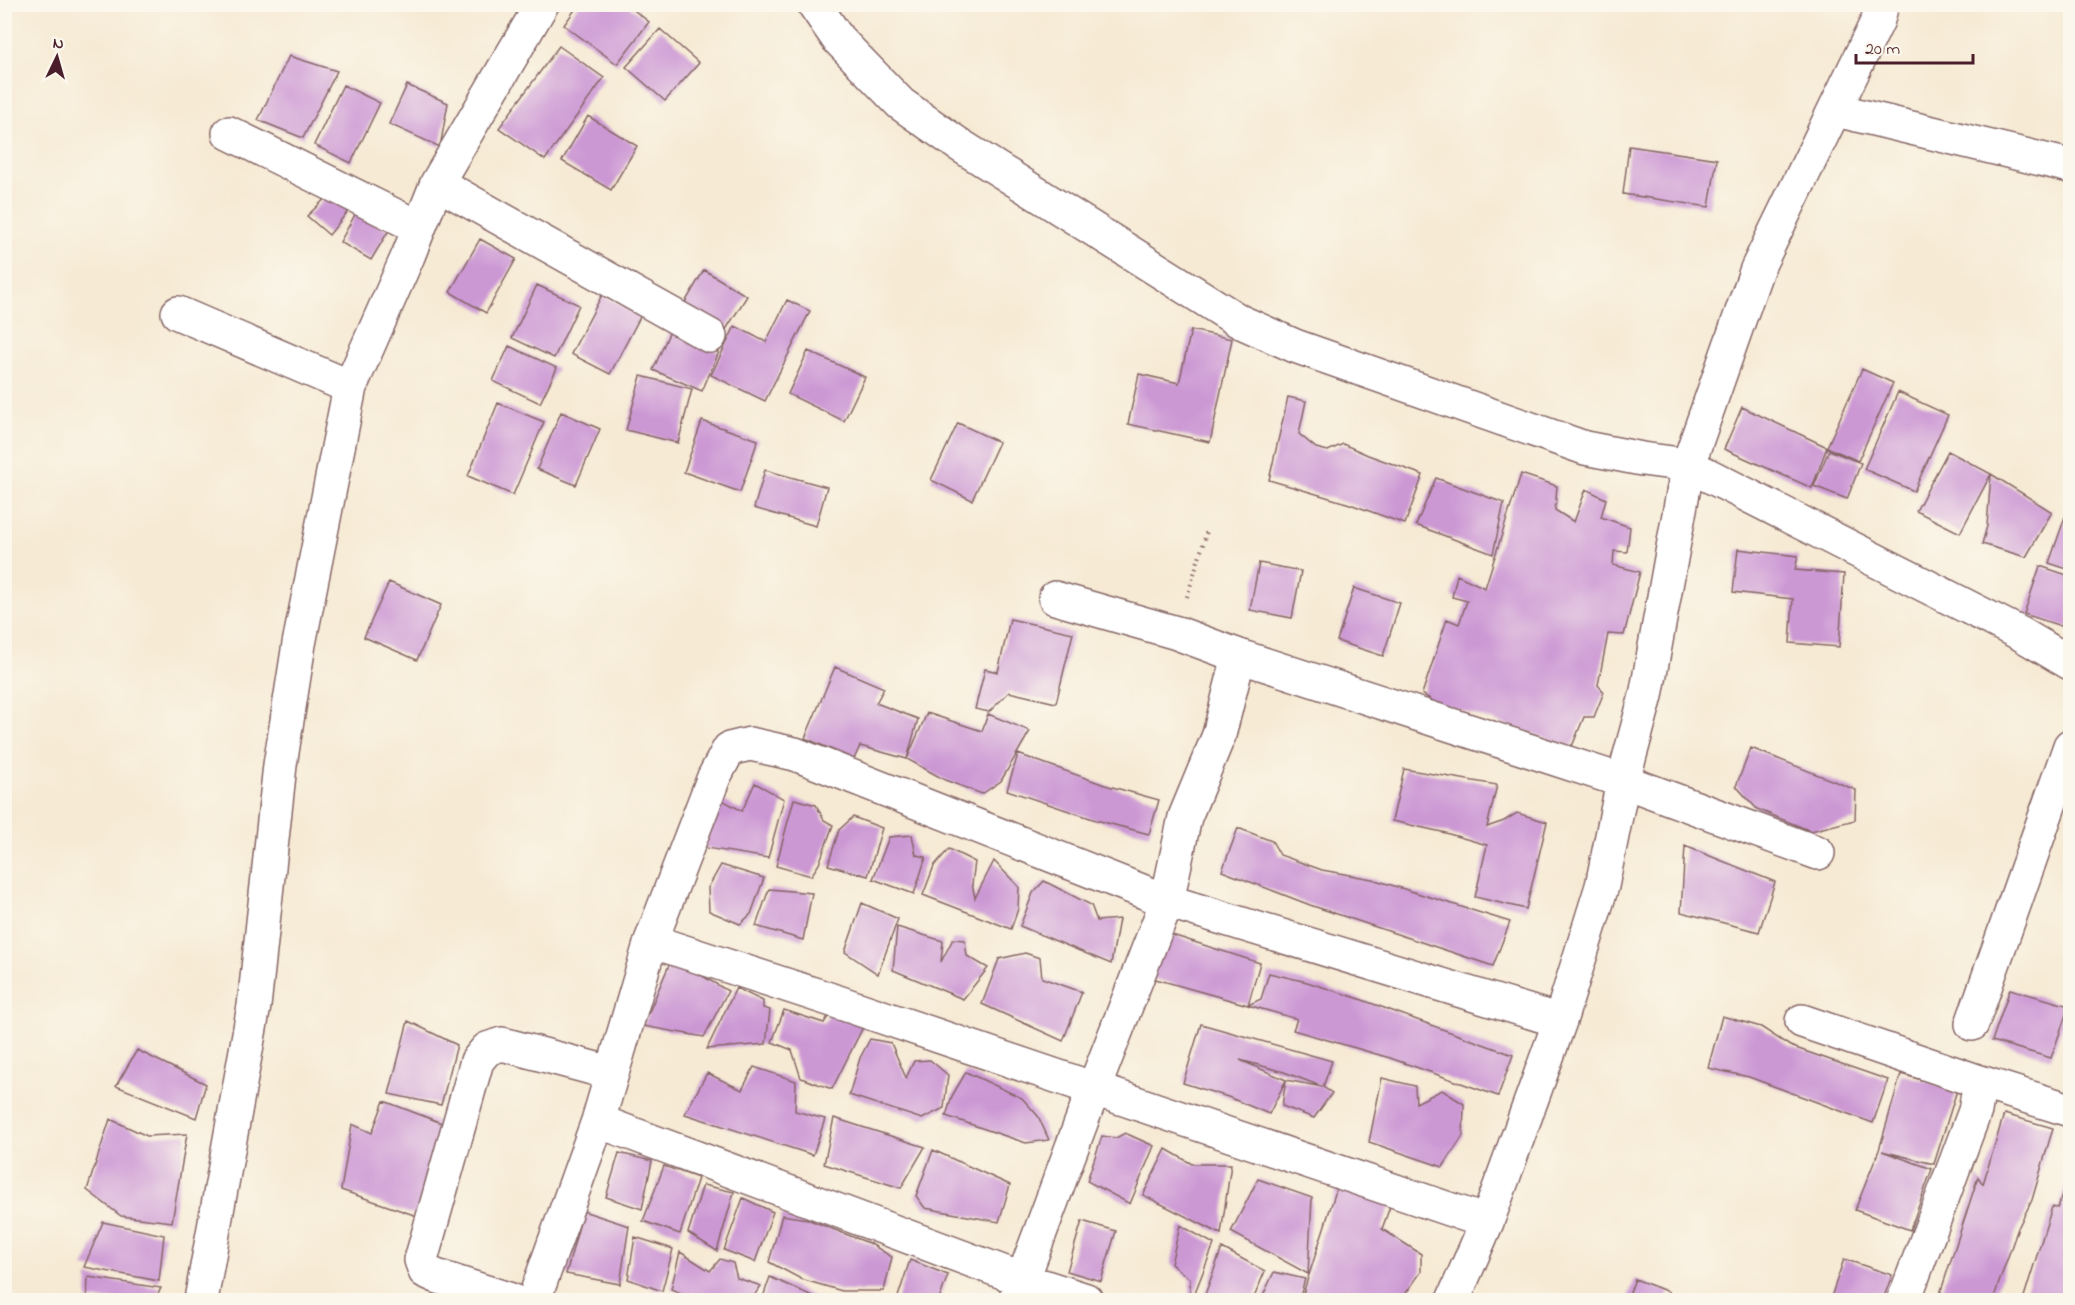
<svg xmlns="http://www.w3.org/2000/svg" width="2075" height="1305" viewBox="0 0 2075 1305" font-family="'Indie Flower',sans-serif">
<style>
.building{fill:#cc98d4;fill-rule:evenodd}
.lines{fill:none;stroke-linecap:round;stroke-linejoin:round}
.street-casing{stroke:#866666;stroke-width:36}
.path{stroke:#866666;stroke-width:4;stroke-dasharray:1.5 4.5;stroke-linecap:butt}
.street{stroke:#fff;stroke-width:33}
</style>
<rect width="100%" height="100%" fill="#fbf7ec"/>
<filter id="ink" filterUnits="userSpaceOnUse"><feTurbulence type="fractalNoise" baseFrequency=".0167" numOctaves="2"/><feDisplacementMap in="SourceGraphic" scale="12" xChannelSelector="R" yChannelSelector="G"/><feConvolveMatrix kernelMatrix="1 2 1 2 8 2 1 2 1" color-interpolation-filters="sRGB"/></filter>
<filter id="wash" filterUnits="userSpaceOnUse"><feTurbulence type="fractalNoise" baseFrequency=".008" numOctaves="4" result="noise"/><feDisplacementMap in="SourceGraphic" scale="24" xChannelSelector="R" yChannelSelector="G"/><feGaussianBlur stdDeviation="1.35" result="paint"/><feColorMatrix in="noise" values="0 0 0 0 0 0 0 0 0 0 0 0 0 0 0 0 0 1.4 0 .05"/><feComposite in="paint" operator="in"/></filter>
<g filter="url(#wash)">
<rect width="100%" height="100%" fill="#f6ead4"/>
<g id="blocks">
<!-- building -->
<path class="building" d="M 579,4 L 626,4 L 649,22 L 617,64 L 564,25 Z
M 660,29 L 699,63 L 665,101 L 626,67 Z
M 559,46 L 604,78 L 545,160 L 499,128 Z
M 289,56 L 337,71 L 303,138 L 258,120 Z
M 343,85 L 380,103 L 351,163 L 314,145 Z
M 407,85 L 448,103 L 440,147 L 389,124 Z
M 588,116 L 637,146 L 611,190 L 562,161 Z
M 1629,146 L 1717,159 L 1709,207 L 1623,194 Z
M 332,192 L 349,210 L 329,235 L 307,216 Z
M 357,211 L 389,230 L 371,260 L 340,242 Z
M 480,239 L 516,259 L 486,313 L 450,292 Z
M 704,270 L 747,296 L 722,336 L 680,311 Z
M 537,285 L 579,305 L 554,358 L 512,338 Z
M 602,295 L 641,315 L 610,374 L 571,354 Z
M 787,300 L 810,311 L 765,401 L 711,375 L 735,326 L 766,342 Z
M 1191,330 L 1232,339 L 1210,442 L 1128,424 L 1139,374 L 1179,383 Z
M 670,331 L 719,352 L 702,391 L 653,370 Z
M 509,346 L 557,368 L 540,403 L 493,381 Z
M 808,351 L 865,377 L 844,421 L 788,394 Z
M 1862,369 L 1893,383 L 1858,461 L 1827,447 Z
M 641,376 L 692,389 L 678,443 L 626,430 Z
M 1898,392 L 1948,415 L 1914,491 L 1864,469 Z
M 1288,397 L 1306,401 L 1299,434 L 1316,448 L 1328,451 L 1343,444 L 1368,455 L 1423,475 L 1405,524 L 1350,504 L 1269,480 Z
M 498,403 L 544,422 L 513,495 L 468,476 Z
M 1742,407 L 1827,447 L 1812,488 L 1724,449 Z
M 561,412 L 600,429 L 576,485 L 537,469 Z
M 702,421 L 758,440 L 740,492 L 684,472 Z
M 958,423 L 999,442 L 972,500 L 931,480 Z
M 1829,450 L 1861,463 L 1847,499 L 1814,486 Z
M 1948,451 L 1991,474 L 1960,533 L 1916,511 Z
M 765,470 L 827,487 L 816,526 L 754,508 Z
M 1521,474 L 1557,486 L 1555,510 L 1574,522 L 1586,489 L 1606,499 L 1601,517 L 1630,527 L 1627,552 L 1614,551 L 1613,565 L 1640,572 L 1624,635 L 1608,634 L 1598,685 L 1604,692 L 1594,717 L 1584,717 L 1573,744 L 1570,746 L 1433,701 L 1422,694 L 1447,619 L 1459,624 L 1467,601 L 1452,597 L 1457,575 L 1485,588 Z
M 1991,474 L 2052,512 L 2026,557 L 1982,544 L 1987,526 Z
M 1436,478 L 1504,503 L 1493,554 L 1416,525 Z
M 2066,514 L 2070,516 L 2070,570 L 2049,563 Z
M 1738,549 L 1798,556 L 1795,570 L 1844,574 L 1839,647 L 1790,643 L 1793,599 L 1733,592 Z
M 1259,563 L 1301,571 L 1292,618 L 1250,610 Z
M 2040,566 L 2070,576 L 2070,629 L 2024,614 Z
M 389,582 L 441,605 L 417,660 L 364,637 Z
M 1354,588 L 1400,603 L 1383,656 L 1337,641 Z
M 1010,619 L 1073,633 L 1056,703 L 1009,692 L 989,712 L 975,709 L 985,669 L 998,672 Z
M 835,667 L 884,688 L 876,703 L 918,719 L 907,759 L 860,746 L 854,759 L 805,738 Z
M 927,713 L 982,731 L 988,714 L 1030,731 L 1001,781 L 982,794 L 945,780 L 907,759 Z
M 1751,748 L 1856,790 L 1855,820 L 1811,831 L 1757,809 L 1736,786 Z
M 1018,754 L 1105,785 L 1159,800 L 1149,834 L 1096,820 L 1007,790 Z
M 1404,769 L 1497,785 L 1487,827 L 1504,821 L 1517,813 L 1547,822 L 1526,909 L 1475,897 L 1487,845 L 1442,832 L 1392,821 Z
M 755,783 L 784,799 L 768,858 L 700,847 L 719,798 L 742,811 Z
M 794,799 L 816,805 L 824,820 L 833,825 L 819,864 L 811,876 L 776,866 Z
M 853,817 L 882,828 L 868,876 L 828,865 L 839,830 Z
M 1238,828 L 1272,841 L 1280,855 L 1322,870 L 1372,879 L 1510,922 L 1493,966 L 1310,905 L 1222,871 Z
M 912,835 L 916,855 L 926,857 L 914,894 L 873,879 L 889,837 Z
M 1685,846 L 1775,882 L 1759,932 L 1681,912 Z
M 949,849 L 975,862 L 972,884 L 975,898 L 994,861 L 1019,887 L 1018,909 L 1011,929 L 923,895 L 934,866 Z
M 721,865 L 764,878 L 751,914 L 740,924 L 709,911 L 708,888 Z
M 1044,881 L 1091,905 L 1097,921 L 1119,919 L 1111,964 L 1020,926 L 1033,893 Z
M 769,889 L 812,893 L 803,940 L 756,926 Z
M 862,903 L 898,919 L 878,974 L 845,952 Z
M 897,927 L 943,941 L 941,962 L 953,939 L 965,940 L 967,956 L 988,968 L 963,999 L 893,970 Z
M 1166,933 L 1260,963 L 1248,1005 L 1152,978 Z
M 1025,953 L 1040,958 L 1042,978 L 1082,992 L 1063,1041 L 982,1004 L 999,959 Z
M 672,958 L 728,991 L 704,1037 L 643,1026 Z
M 1269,973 L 1307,982 L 1357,998 L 1513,1055 L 1498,1096 L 1390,1058 L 1293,1030 L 1297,1019 L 1248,1005 L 1261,999 Z
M 736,988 L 763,1001 L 763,1008 L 770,1010 L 766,1044 L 707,1049 Z
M 2010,989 L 2069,1006 L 2051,1058 L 1992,1041 Z
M 835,1006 L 865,1023 L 832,1089 L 801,1078 L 792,1050 L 772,1042 L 784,1010 L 824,1023 Z
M 1722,1016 L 1761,1027 L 1790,1046 L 1888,1080 L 1873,1123 L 1749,1077 L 1708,1068 Z
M 408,1021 L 457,1045 L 441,1105 L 389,1094 Z
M 1201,1024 L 1332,1061 L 1323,1087 L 1332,1093 L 1314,1118 L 1282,1106 L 1286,1080 L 1269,1114 L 1228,1097 L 1183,1083 ZM 1240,1060 L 1284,1072 L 1323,1087 L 1286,1080 Z
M 870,1039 L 891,1043 L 906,1078 L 914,1061 L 930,1060 L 948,1075 L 944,1108 L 922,1119 L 849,1095 L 860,1058 Z
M 137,1050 L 206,1084 L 196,1118 L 116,1086 Z
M 754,1067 L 796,1081 L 795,1111 L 825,1119 L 813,1155 L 685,1114 L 707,1073 L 742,1090 Z
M 966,1072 L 1022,1098 L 1038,1116 L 1049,1140 L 1026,1143 L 946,1116 L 952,1096 Z
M 1901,1074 L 1957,1090 L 1934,1164 L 1882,1151 L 1932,1169 L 1910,1230 L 1855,1210 L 1879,1150 Z
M 1382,1078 L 1415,1086 L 1416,1103 L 1442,1090 L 1464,1104 L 1463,1136 L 1443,1167 L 1369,1142 Z
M 384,1101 L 447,1125 L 417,1216 L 341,1190 L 352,1124 L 372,1133 Z
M 2004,1114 L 2053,1128 L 2032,1200 L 2018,1228 L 1993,1300 L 1938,1300 L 1978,1177 L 1983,1184 Z
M 834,1118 L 925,1147 L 901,1188 L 824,1164 Z
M 110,1119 L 147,1136 L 187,1134 L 172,1222 L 121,1216 L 87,1190 Z
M 1125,1133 L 1154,1146 L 1130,1204 L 1087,1181 L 1102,1136 L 1116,1138 Z
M 1166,1149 L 1192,1164 L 1231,1164 L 1221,1234 L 1143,1195 Z
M 933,1150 L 1010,1185 L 999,1222 L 925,1208 L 916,1196 Z
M 619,1153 L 652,1161 L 642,1209 L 606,1197 Z
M 664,1166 L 698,1178 L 680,1234 L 643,1221 Z
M 1258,1179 L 1312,1198 L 1308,1274 L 1231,1232 Z
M 1339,1181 L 1392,1201 L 1382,1229 L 1421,1254 L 1421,1272 L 1401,1300 L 1301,1300 Z
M 2066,1182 L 2070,1183 L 2070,1300 L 2023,1300 L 2052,1207 L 2058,1208 Z
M 703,1185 L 734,1192 L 717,1251 L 688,1233 Z
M 743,1198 L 773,1212 L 755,1262 L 724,1250 Z
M 583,1211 L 629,1226 L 620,1284 L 566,1274 Z
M 782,1215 L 807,1219 L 871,1244 L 892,1257 L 884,1291 L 842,1291 L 801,1279 L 769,1262 Z
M 1082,1221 L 1116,1231 L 1101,1281 L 1067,1271 Z
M 103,1222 L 164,1235 L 159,1281 L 84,1267 Z
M 1180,1225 L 1214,1244 L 1192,1300 L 1190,1300 L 1190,1279 L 1171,1264 Z
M 635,1237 L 673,1249 L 662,1291 L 628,1279 Z
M 1222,1248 L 1265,1271 L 1253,1300 L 1203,1300 Z
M 680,1252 L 710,1271 L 720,1259 L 733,1263 L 737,1278 L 761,1286 L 751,1300 L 700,1300 L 671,1289 Z
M 1844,1259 L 1892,1275 L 1883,1300 L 1830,1300 Z
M 910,1260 L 948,1275 L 939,1300 L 897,1300 Z
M 1274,1272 L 1305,1279 L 1299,1300 L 1261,1300 Z
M 88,1277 L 161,1288 L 155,1300 L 87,1300 Z
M 770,1277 L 821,1300 L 762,1300 Z
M 1635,1279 L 1669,1292 L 1666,1300 L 1627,1300 Z"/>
</g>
</g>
<g filter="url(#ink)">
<use href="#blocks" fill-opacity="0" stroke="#866666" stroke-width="1.5"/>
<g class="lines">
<!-- street casing -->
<g class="street-casing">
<path id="street" d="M 814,4 L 838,39 L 901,104 L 958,144 L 1239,321 L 1295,346 L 1585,448 L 1642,459 L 1688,465 L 1757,269 L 1878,20 L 1882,4
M 1836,110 L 2070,166
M 229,133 L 418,227
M 437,183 L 710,336
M 178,313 L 350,387
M 1055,598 L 1177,633 L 1239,656 L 1623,781 L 1818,853
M 651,941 L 835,1001 L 1487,1222
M 1802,1021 L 1980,1082 L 2070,1110
M 1972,1024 L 2070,746
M 598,1121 L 1024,1280 L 1086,1300
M 201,1300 L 254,1006 L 280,765 L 299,644 L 350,387 L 408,256 L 437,183 L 542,4
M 511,1300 L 436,1276 L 425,1271 L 421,1260 L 477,1061 L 487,1049 L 502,1044 L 611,1073
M 534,1300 L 598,1121 L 651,941 L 714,777 L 729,749 L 750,744 L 795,754 L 1167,901 L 1560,1021
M 1015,1300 L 1094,1088 L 1167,901 L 1185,817 L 1219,735 L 1239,656
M 1453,1300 L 1487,1222 L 1560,1021 L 1602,886 L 1623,781 L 1646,696 L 1688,465 L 2021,634 L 2070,663
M 1904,1300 L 1975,1111 L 1980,1082"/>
</g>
<!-- path -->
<path class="path" d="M 1187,597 L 1207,531"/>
<!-- street -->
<use href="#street" class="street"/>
</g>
</g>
<!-- margin -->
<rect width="2075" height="1305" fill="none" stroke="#fbf7ec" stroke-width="24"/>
<!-- north arrow -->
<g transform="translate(57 57) rotate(5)" stroke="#fbf7ec" stroke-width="4.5" paint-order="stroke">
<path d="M0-4.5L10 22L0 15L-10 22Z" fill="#4a1f2b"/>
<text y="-9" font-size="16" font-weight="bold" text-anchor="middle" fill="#4a1f2b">N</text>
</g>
<!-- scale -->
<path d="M1856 54v9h117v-9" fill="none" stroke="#4a1f2b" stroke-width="3"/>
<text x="1865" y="54" font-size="18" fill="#4a1f2b" stroke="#fbf7ec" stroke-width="4.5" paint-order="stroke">20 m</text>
</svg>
